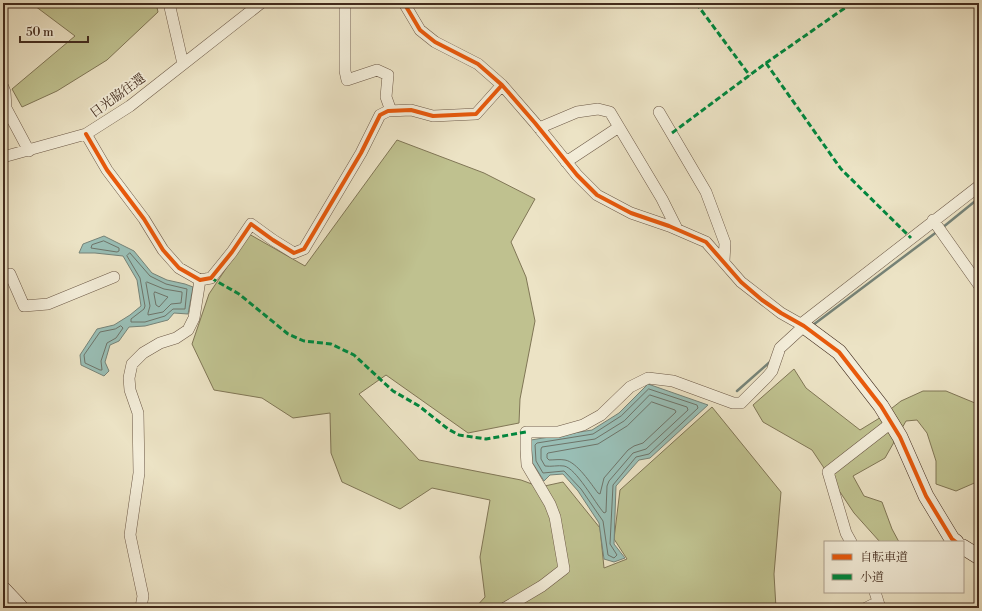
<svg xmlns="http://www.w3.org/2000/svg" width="982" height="611" viewBox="0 0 982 611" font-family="'Libre Bodoni','Noto Serif JP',serif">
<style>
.green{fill:#bfc18f;stroke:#807656}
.water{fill:#99beb5;stroke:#768378}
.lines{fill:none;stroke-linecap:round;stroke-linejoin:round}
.shore{stroke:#6e7469;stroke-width:1}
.stream{stroke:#768378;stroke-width:2.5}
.street-casing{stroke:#6c5947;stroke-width:12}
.secondary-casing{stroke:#422b1d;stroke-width:16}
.street{stroke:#f3edd9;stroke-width:11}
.secondary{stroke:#f3edd9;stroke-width:15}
.quiet{stroke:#00873e;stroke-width:3;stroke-dasharray:6 3;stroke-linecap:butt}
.cycleway-casing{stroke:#f3edd9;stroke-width:6}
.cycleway{stroke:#e8590c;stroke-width:4}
.labels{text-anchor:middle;stroke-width:3.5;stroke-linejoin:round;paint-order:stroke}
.street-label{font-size:13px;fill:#422b1d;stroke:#f3edd9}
</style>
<rect width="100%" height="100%" fill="#ece3c5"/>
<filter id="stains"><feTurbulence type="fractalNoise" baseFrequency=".005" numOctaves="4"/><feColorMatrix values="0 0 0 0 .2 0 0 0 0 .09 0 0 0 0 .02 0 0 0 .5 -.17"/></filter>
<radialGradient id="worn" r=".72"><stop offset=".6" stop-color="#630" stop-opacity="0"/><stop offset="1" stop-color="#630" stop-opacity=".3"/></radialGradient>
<!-- green -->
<path class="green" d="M 31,3 L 156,3 L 158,12 L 107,60 L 57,91 L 22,107 L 12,89 L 75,36 Z
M 397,140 L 484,173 L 535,199 L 511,242 L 526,277 L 535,321 L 520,399 L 519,423 L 468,433 L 386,375 L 359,394 L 419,460 L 521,480 L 540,487 L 563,482 L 600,528 L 604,568 L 627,559 L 614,539 L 620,490 L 712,407 L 781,492 L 774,574 L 776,608 L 475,608 L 485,597 L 480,557 L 490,500 L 432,488 L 400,509 L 342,482 L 331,453 L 330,413 L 293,418 L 262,398 L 214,390 L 192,344 L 209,294 L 249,234 L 305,266 Z
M 794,369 L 806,388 L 860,430 L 878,419 L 901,401 L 923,391 L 946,391 L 975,403 L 979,403 L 979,481 L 956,491 L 936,484 L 936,461 L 927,433 L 917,420 L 906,421 L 885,458 L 853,476 L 864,496 L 882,502 L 892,529 L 899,542 L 880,542 L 854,513 L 812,450 L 763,422 L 753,405 Z"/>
<!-- water -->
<path class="water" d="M 104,236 L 134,251 L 152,273 L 167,280 L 185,284 L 193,287 L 188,314 L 174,313 L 168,320 L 145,326 L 129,327 L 119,341 L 110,345 L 105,362 L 109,371 L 104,376 L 81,365 L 80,355 L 97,329 L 114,325 L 130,315 L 141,306 L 137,280 L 123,256 L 95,253 L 79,253 L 83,244 Z
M 648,384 L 708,405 L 650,458 L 639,460 L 616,486 L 614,544 L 625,558 L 614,562 L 604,559 L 599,523 L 578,491 L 563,474 L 550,475 L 544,481 L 532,462 L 531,440 L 592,430 L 619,413 Z"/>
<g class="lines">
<!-- shore -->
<path class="shore" d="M 104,241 L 119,248 L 119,251 L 117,252 L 91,248 L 92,245 Z
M 130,253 L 150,276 L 166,284 L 187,289 L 185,309 L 173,309 L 165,316 L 145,322 L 131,322 L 131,319 L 144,309 L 145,306 L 140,278 L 127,256 Z
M 147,282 L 164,289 L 182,292 L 182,294 L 181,303 L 171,304 L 163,312 L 148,315 L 148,313 L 150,306 L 146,283 Z
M 155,292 L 168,297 L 159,307 L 156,305 L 154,294 Z
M 121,326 L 123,328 L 116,338 L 107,343 L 101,361 L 102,370 L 100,370 L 85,363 L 84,355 L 100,332 L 115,329 Z
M 649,389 L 697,405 L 698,408 L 649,454 L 636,457 L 613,485 L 610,544 L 617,555 L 614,558 L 608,555 L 603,521 L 581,489 L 564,471 L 543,473 L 536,461 L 535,445 L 537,443 L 593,434 L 621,416 Z
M 650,395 L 687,407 L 688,410 L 646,449 L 633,453 L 609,481 L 607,486 L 606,512 L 604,513 C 595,503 576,468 564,466 C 558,465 551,467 545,466 L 541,459 L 541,449 L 542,447 L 595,439 L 624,421 Z
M 652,402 L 675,410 L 676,412 L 643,443 L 634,446 L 628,450 L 604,478 L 600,494 L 598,493 C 591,484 577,462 565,460 C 560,459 554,460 549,460 L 547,458 L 547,454 L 548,453 L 598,444 L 627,426 Z"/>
<!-- stream -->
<path class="stream" d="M 942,228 L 979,198
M 813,325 L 938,231
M 737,391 L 771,361"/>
<!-- street casing -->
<g class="street-casing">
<path id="street" d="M 169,3 L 183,64
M 345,3 L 345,71 L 347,80 L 377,70 L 388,75 L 386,97 L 391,111
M 404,3 L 420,30 L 435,42 L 478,64 L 502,85 L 535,123 L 577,175 L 597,195 L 631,213 L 669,226 L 706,242 L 741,282 L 781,313 L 804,326 L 780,348 L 772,371 L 767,377 L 741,403 L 733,403 L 673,381 L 648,378 L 630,387 L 601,415 L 583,425 L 558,432 L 526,432 L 526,450 L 527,465 L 550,504 L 555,517 L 564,569 L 542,586 L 505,608
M 3,87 L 5,92 L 6,108 L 29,151
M 659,112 L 706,192 L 725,243 L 724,261
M 539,128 L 577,112 L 598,109 L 610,112 L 662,199 L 677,229
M 86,134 L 107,170 L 144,219 L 163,250 L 179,268 L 200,280 L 211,278 L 232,252 L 251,224 L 273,240 L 294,253 L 304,249 L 361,153 L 380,115 L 388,111 L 411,110 L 433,116 L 476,114 L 502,85
M 3,157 L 86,134 L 130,106 L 261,3
M 566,162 L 619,127
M 933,220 L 979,285
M 3,276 L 10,274 L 24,306 L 48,304 L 114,277
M 801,324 L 979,186
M 851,542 L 846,533 L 828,472 L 891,423
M 875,592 L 880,608
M 139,608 L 141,607 L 143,596 L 130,535 L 139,473 L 138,413 L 130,390 L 129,378 L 132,364 L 143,353 L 160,343 L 176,338 L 188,330 L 194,318 L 200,280
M 866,608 L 878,602"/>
</g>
<!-- secondary casing -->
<g class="secondary-casing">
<path id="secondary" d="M 804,326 L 839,352 L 881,406 L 900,437 L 926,496 L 952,539 L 956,542
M 963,547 L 979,557
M 3,589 L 21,608"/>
</g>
<!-- street -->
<use href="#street" class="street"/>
<!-- secondary -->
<use href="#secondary" class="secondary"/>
<!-- quiet -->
<path class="quiet" d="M 696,3 L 750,76
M 766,63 L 841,169 L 911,238
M 672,133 L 766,63 L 852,3
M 211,278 L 239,294 L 288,334 L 304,341 L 331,344 L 354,355 L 393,391 L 419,406 L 448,429 L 459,435 L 486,439 L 526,432
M 141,607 L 143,608"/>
<!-- cycleway casing -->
<g class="cycleway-casing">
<path id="cycleway" d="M 404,3 L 420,30 L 435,42 L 478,64 L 502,85 L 535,123 L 577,175 L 597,195 L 631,213 L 669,226 L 706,242 L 741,282 L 762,300 L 781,313 L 804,326 L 839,352 L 881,406 L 900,437 L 926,496 L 952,539 L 956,542
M 86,134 L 107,170 L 144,219 L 163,250 L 179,268 L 200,280 L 211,278 L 232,252 L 251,224 L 273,240 L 294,253 L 304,249 L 361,153 L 380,115 L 388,111 L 411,110 L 433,116 L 476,114 L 502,85"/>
</g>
<!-- cycleway -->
<use href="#cycleway" class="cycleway"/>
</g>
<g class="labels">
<!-- street labels -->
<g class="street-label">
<text transform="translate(117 95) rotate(-36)" y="5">日光脇往還</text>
</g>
</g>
<!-- margin -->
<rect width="982" height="611" fill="none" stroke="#ece3c5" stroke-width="16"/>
<rect x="4" y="4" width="974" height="603" fill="none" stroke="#422b1d" stroke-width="2"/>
<rect x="8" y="8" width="966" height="595" fill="none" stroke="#422b1d"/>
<!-- legend -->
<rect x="824" y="541" width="140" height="52" fill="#f3edd9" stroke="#ac9f8e"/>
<rect x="832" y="554" width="20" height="6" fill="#e8590c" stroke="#ac9f8e"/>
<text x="860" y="561" font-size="12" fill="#422b1d">自転車道</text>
<rect x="832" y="574" width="20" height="6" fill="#00873e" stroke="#ac9f8e"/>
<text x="860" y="581" font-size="12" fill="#422b1d">小道</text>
<!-- scale -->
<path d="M20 36v6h68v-6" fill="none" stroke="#422b1d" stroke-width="2"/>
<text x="26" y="36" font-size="12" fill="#422b1d" stroke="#f3edd9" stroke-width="3" paint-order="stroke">50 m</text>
<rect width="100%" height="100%" filter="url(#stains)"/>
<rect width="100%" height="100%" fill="url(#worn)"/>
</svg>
